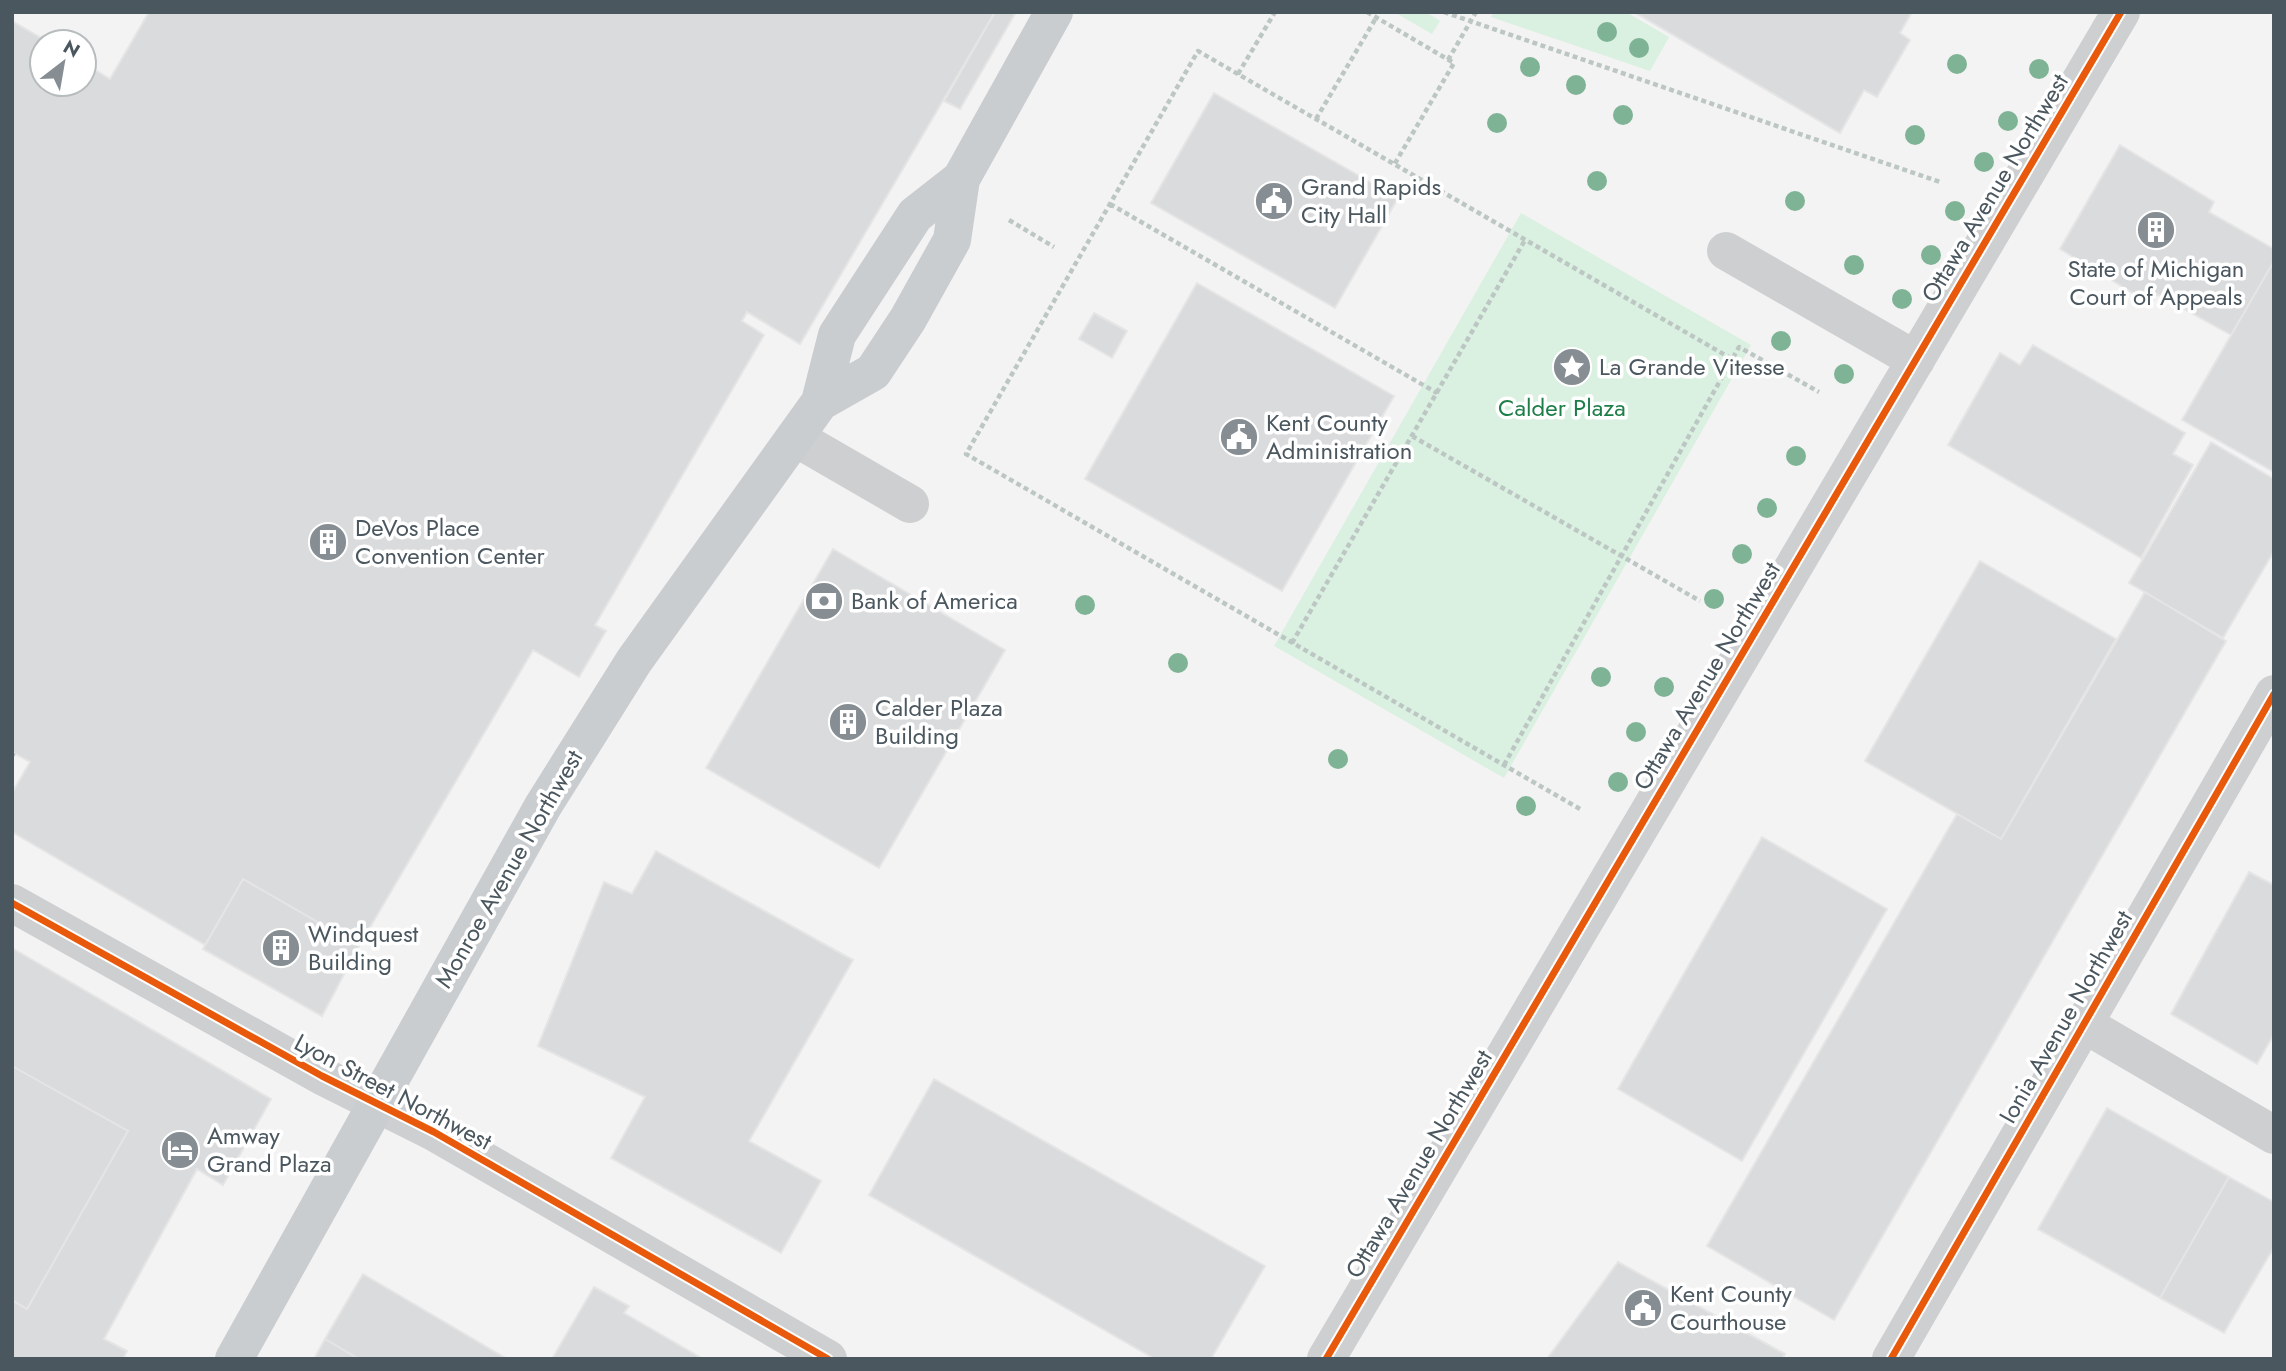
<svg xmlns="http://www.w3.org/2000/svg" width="2286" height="1371" viewBox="0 0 2286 1371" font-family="Jost,sans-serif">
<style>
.green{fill:#daf0e1}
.building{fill:#dadbdc;stroke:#e5e5e6;stroke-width:2}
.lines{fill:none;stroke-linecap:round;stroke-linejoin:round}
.path{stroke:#bcc7c3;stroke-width:4.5;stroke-dasharray:5 3.5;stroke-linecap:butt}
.minor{stroke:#cdcfd1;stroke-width:38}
.major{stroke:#cacdd0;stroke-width:38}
.cycleway-casing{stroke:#fff;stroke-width:11}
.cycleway{stroke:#e8590c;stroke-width:7}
.tree{fill:#7eb395}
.labels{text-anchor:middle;stroke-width:7;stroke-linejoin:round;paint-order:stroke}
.poi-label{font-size:24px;fill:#4b575f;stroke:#fff;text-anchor:start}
.street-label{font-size:24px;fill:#4b575f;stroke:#fff}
.park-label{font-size:24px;fill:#1e7e48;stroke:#fff}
</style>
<rect width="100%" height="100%" fill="#f4f3f3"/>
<!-- green -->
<path class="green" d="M 1394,12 L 1426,12 L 1440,21 L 1432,34 Z
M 1493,12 L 1626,12 L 1669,37 L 1650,71 L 1491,17 Z
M 1521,213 L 1751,345 L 1504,778 L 1274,646 Z"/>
<!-- building -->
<path class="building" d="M 149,12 L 995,12 L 800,344 L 747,312 L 742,321 L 764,335 L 595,625 L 606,631 L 579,677 L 533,650 L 359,946 L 243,879 L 205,945 L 12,832 L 12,793 L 30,762 L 12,752 L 12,21 L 48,42 L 42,42 L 42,84 L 84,84 L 84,63 L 110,79 Z
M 995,12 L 1016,12 L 960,109 L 944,101 Z
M 1634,12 L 1912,12 L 1900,33 L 1910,40 L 1877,97 L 1864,90 L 1840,133 Z
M 1214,93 L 1398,198 L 1335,308 L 1151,203 Z
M 2120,145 L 2214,202 L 2209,212 L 2274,249 L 2274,261 L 2231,335 L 2157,294 L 2151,304 L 2060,249 Z
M 2274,261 L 2274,472 L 2182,420 Z
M 1197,283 L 1394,396 L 1282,591 L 1085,479 Z
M 1094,313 L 1127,331 L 1112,358 L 1079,339 Z
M 2033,345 L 2185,433 L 2173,454 L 2193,465 L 2141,558 L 1948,445 L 2000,353 L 2020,365 Z
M 2211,442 L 2274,479 L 2274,551 L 2223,638 L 2129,583 Z
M 833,549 L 1005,650 L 879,868 L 706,768 Z
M 1980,561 L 2116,639 L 2001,839 L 1865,761 Z
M 2145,592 L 2226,641 L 1834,1320 L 1707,1246 L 1957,814 L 2001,839 Z
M 1762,837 L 1887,909 L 1742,1161 L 1618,1089 Z
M 656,851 L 853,960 L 749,1141 L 821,1181 L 781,1253 L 611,1158 L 645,1097 L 538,1046 L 604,882 L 632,894 Z
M 2249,872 L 2274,885 L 2274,1034 L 2257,1064 L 2171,1014 Z
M 243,879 L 359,946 L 322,1016 L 203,949 Z
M 12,948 L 271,1099 L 223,1185 L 197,1169 L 104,1339 L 127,1351 L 123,1359 L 12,1359 L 12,1300 L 27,1309 L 128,1131 L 12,1066 Z
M 12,1066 L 128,1131 L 27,1309 L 12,1300 Z
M 934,1079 L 1265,1266 L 1211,1359 L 1155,1359 L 869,1195 Z
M 2107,1108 L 2229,1177 L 2160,1298 L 2038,1229 Z
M 2229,1177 L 2274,1202 L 2274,1247 L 2224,1333 L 2160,1298 Z
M 1618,1262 L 1785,1354 L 1782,1359 L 1547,1359 Z
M 363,1274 L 507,1359 L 359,1359 L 325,1339 Z
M 594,1287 L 629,1306 L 624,1313 L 703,1359 L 552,1359 Z
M 325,1339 L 359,1359 L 314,1359 Z"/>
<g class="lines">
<!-- path -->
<path class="path" d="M 1367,12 L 1454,63 L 1394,165
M 1444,12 L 1940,182
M 1448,60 L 1476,12
M 1238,74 L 1275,12
M 1316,119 L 1376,18
M 1110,204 L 1437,393
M 1009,220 L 1054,247
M 1412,436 L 1700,601
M 1292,643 L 1525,240
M 12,756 L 14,753
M 1504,765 L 1739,347 L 1819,392
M 1580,809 L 966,454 L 1198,51 L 1732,359"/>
<!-- minor -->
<path class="minor" d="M 1726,251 L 1916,360
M 796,438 L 910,504
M 12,903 L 322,1076 L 434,1132 L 828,1359
M 2084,1024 L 2274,1135
M 1326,1359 L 2121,12
M 1891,1359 L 2274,694"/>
<!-- major -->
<path class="major" d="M 820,402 L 873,372 L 908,319 L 952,240 L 961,179 L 1054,12
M 234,1359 L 543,806 L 634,661 L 820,402 L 837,335 L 915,215 L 961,179"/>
<!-- cycleway casing -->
<g class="cycleway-casing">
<path id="cycleway" d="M 12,903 L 322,1076 L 434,1132 L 828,1359
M 1326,1359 L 2121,12
M 1891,1359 L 2274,694"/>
</g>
<!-- cycleway -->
<use href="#cycleway" class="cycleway"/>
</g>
<!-- trees -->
<g class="tree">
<circle cx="1607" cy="32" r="10"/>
<circle cx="1639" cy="48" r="10"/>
<circle cx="1957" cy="64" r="10"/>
<circle cx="1530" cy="67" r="10"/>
<circle cx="2039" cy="69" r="10"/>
<circle cx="1576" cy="85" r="10"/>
<circle cx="1623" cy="115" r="10"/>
<circle cx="2008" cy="121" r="10"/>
<circle cx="1497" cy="123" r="10"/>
<circle cx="1915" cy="135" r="10"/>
<circle cx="1984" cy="162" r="10"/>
<circle cx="1597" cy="181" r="10"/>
<circle cx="1795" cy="201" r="10"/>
<circle cx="1955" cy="211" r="10"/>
<circle cx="1931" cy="255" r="10"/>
<circle cx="1854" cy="265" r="10"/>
<circle cx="1902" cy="299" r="10"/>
<circle cx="1781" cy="341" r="10"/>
<circle cx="1844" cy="374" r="10"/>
<circle cx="1796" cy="456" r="10"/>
<circle cx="1767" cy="508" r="10"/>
<circle cx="1742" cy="554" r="10"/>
<circle cx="1714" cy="599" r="10"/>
<circle cx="1085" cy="605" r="10"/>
<circle cx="1178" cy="663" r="10"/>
<circle cx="1601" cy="677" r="10"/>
<circle cx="1664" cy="687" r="10"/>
<circle cx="1636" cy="732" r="10"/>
<circle cx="1338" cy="759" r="10"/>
<circle cx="1618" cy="782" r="10"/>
<circle cx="1526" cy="806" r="10"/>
</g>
<!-- icons -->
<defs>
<g id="civic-disc" transform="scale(2.0125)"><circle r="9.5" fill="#868e93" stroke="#fff"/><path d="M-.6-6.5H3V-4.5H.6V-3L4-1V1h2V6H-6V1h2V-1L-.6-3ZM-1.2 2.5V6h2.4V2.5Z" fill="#fff"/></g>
<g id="building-disc" transform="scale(2.0125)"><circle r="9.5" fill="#868e93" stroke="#fff"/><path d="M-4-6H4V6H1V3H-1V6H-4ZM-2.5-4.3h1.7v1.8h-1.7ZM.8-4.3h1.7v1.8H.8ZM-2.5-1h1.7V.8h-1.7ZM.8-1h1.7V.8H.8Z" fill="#fff"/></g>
<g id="sight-disc" transform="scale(2.0125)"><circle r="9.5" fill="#868e93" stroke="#fff"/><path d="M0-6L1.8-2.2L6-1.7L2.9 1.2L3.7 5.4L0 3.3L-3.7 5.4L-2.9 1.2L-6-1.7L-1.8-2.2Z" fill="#fff"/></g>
<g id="bank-disc" transform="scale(2.0125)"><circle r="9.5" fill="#868e93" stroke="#fff"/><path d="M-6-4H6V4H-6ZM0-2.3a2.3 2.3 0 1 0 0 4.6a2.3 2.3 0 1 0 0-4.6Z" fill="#fff"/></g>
<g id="hotel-disc" transform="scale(2.0125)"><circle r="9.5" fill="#868e93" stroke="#fff"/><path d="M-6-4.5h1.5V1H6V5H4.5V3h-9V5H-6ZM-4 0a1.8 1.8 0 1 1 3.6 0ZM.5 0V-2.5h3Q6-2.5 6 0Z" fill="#fff"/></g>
</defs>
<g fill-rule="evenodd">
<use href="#civic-disc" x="1274" y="201"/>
<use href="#building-disc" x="2156" y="230"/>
<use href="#sight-disc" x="1572" y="367"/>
<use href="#civic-disc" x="1239" y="437"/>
<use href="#building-disc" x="328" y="542"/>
<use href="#bank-disc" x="824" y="601"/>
<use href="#building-disc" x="848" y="722"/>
<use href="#building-disc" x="281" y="948"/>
<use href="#hotel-disc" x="180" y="1150"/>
<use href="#civic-disc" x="1643" y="1308"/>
</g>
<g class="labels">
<!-- poi labels -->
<g class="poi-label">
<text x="1301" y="195">Grand Rapids<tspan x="1301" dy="28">City Hall</tspan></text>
<text x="2156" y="277" text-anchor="middle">State of Michigan<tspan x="2156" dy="28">Court of Appeals</tspan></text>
<text x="1599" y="375">La Grande Vitesse</text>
<text x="1266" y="431">Kent County<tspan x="1266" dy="28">Administration</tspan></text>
<text x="355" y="536">DeVos Place<tspan x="355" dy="28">Convention Center</tspan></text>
<text x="851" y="609">Bank of America</text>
<text x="875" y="716">Calder Plaza<tspan x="875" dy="28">Building</tspan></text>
<text x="308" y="942">Windquest<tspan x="308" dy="28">Building</tspan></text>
<text x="207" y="1144">Amway<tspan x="207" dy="28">Grand Plaza</tspan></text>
<text x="1670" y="1302">Kent County<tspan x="1670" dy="28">Courthouse</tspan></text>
</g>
<!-- street labels -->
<g class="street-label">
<text transform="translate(1995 188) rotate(-59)" y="8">Ottawa Avenue Northwest</text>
<text transform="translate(1707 676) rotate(-59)" y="8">Ottawa Avenue Northwest</text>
<text transform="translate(509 869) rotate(-60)" y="8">Monroe Avenue Northwest</text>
<text transform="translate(2066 1017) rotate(-60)" y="8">Ionia Avenue Northwest</text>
<text transform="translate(393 1092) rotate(28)" y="8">Lyon Street Northwest</text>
<text transform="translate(1419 1164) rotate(-59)" y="8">Ottawa Avenue Northwest</text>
</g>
<!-- park labels -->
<g class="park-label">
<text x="1562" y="416">Calder Plaza</text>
</g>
</g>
<!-- border -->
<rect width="2286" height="1371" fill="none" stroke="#4b575f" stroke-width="28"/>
<!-- north arrow -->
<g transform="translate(63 63) rotate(31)"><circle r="33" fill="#ffffff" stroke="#b7bcbf" stroke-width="2"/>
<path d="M0-5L12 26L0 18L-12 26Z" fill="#868e93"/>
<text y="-10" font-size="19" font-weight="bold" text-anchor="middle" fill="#4b575f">N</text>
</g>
</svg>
